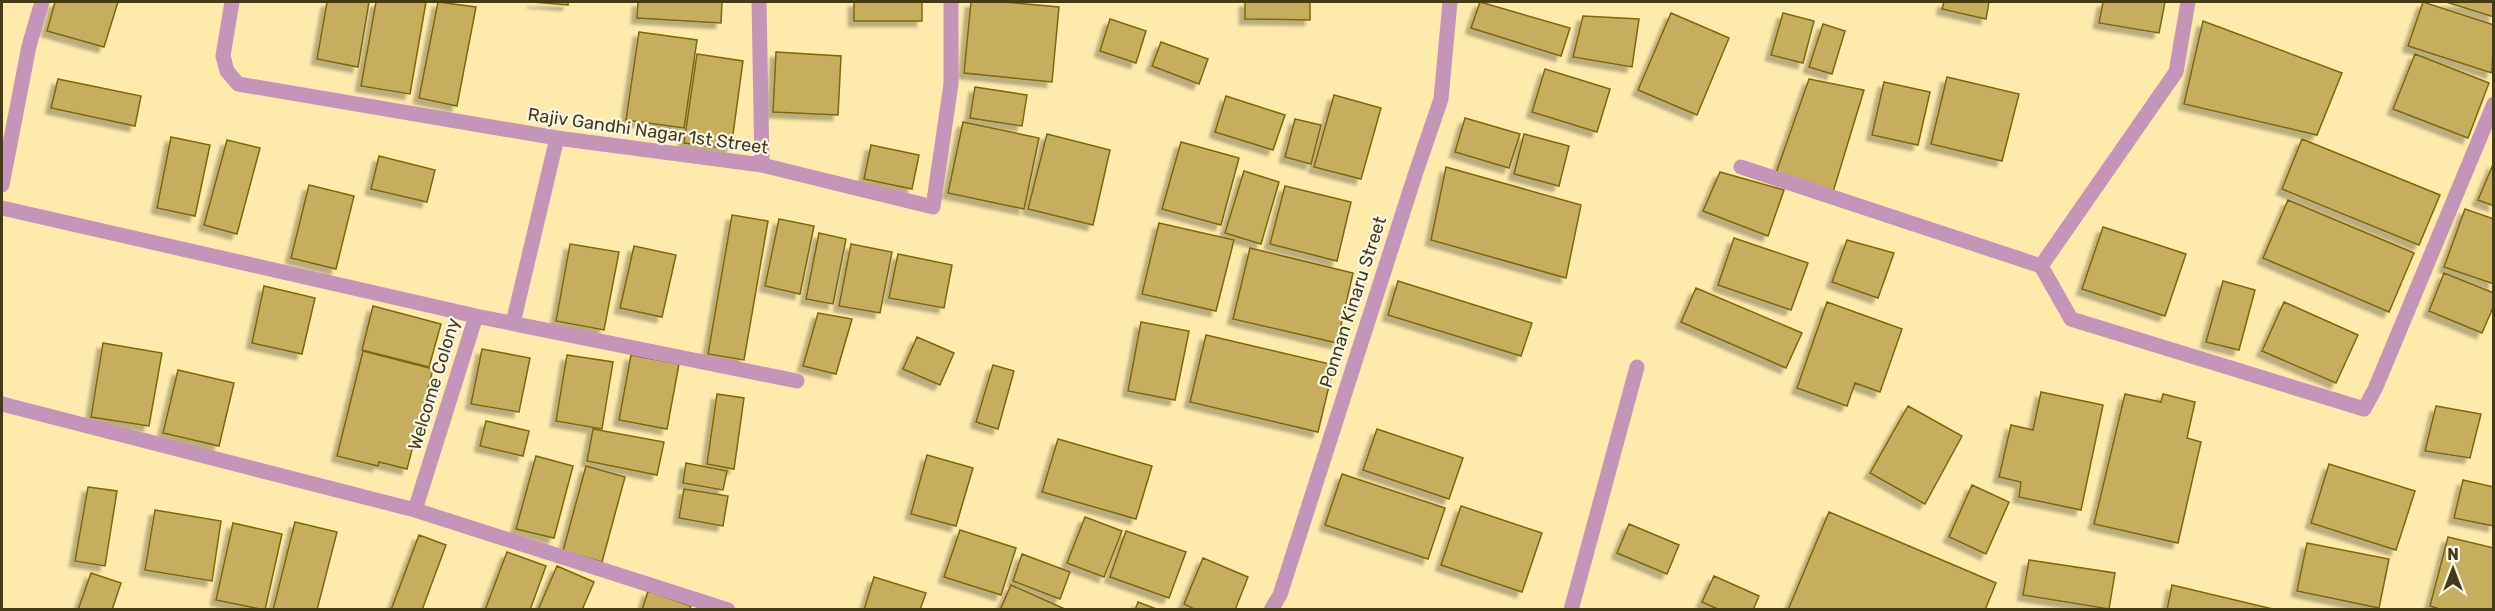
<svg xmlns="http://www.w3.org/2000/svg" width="2495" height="611" viewBox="0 0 2495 611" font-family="Rubik,sans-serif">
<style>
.building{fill:#c5af5e;stroke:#7d6807;stroke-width:1.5;filter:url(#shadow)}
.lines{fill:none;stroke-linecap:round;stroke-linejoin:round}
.street{stroke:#c595b9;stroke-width:15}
.labels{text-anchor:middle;stroke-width:4.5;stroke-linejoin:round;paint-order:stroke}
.street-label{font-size:18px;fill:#433a18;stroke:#fcf8e9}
</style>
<defs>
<filter id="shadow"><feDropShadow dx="-5.5" dy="5.5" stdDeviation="1.5" flood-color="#0004"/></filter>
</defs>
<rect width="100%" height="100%" fill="#fcebab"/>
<!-- building -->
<path class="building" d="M 55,2 L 118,2 L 104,47 L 47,31 Z
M 327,2 L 369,2 L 358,67 L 317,59 Z
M 376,2 L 426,2 L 410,94 L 361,86 Z
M 438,2 L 476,7 L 457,106 L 419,98 Z
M 532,2 L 568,2 L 568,5 Z
M 638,2 L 722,2 L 721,23 L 637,18 Z
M 854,2 L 922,2 L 922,21 L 854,21 Z
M 971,2 L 1004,2 L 1059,7 L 1052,82 L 964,73 Z
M 1245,2 L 1310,2 L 1310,20 L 1245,19 Z
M 1480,2 L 1570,28 L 1561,56 L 1471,28 Z
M 1944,2 L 1989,2 L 1986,19 L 1942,9 Z
M 2103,2 L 2165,2 L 2159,33 L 2099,23 Z
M 2423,2 L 2494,25 L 2492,73 L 2408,46 Z
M 2446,2 L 2494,2 L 2494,17 Z
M 1671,13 L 1729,38 L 1697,115 L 1638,90 Z
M 1783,13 L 1814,21 L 1803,63 L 1771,55 Z
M 1583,16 L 1639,19 L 1632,67 L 1573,57 Z
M 1110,19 L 1146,31 L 1136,63 L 1100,51 Z
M 2203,21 L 2342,73 L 2317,135 L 2184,104 Z
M 1823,24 L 1845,31 L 1832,74 L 1809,67 Z
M 639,32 L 697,40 L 684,128 L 626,120 Z
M 1161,42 L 1208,59 L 1199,84 L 1152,66 Z
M 776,52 L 841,56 L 838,115 L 773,112 Z
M 697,54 L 743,61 L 731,149 L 684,143 Z
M 2415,54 L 2489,83 L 2468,138 L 2393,109 Z
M 1545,69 L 1610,89 L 1597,132 L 1532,112 Z
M 1947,77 L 2019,94 L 2002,161 L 1931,144 Z
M 58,79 L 141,96 L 135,126 L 51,108 Z
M 1809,79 L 1864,90 L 1833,192 L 1776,173 Z
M 1884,82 L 1930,92 L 1918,145 L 1872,135 Z
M 975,87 L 1027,95 L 1022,126 L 970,118 Z
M 1334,95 L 1381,108 L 1361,179 L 1314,167 Z
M 1226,96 L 1285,115 L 1273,150 L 1215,132 Z
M 1465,118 L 1520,134 L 1509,168 L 1455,152 Z
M 1295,119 L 1321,125 L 1311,164 L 1285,157 Z
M 963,122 L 1039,138 L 1024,209 L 948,193 Z
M 1047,134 L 1110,150 L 1093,225 L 1028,209 Z
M 1524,134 L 1569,146 L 1559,186 L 1514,174 Z
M 171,137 L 210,145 L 195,216 L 157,208 Z
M 2302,139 L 2440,195 L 2419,245 L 2282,189 Z
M 227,140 L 260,148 L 237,234 L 204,225 Z
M 1181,142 L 1239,158 L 1221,225 L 1162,209 Z
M 871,145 L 919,155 L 912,189 L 864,179 Z
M 379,156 L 435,170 L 427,202 L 371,189 Z
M 2494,162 L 2494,206 L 2478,200 Z
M 1446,167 L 1581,205 L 1566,278 L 1431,240 Z
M 1244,171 L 1279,182 L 1261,244 L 1225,233 Z
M 1720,172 L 1784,190 L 1768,236 L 1703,211 Z
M 309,185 L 354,196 L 336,269 L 291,258 Z
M 1285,186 L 1351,202 L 1337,261 L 1270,244 Z
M 2288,200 L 2414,253 L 2389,312 L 2263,258 Z
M 2465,209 L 2494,219 L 2494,284 L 2444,267 Z
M 732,215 L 768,221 L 744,360 L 708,354 Z
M 779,219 L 814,226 L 800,294 L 765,286 Z
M 1159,223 L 1234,240 L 1216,311 L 1142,294 Z
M 2103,227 L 2186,254 L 2165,316 L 2082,289 Z
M 819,233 L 846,239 L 833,304 L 806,299 Z
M 1734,238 L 1808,263 L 1791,310 L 1718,285 Z
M 1847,240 L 1894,253 L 1878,298 L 1832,282 Z
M 570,244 L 619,252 L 604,330 L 556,321 Z
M 851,244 L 892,252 L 880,313 L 839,306 Z
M 634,246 L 676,255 L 662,317 L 620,308 Z
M 1250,248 L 1353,273 L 1337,343 L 1233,319 Z
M 898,254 L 952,265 L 944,308 L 889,298 Z
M 2444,273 L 2494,293 L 2494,305 L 2482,333 L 2429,311 Z
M 1398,281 L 1532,323 L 1521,356 L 1388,315 Z
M 2223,281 L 2255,290 L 2239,350 L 2206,342 Z
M 264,286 L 315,298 L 302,354 L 252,343 Z
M 1696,288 L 1802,333 L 1786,368 L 1681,322 Z
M 1827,302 L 1902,329 L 1880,392 L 1855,383 L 1847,406 L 1797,388 Z
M 2284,302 L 2358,335 L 2336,383 L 2262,351 Z
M 373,306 L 441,324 L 429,367 L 362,350 Z
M 818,313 L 852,319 L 836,374 L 803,366 Z
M 1141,322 L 1189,331 L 1175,400 L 1128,391 Z
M 1206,335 L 1334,365 L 1318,432 L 1190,402 Z
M 917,337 L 954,353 L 940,385 L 903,369 Z
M 103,343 L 162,353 L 149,426 L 91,417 Z
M 482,349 L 530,358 L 519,412 L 471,404 Z
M 363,351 L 433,369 L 407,469 L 379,462 L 378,466 L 337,456 Z
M 567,355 L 613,362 L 602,429 L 556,421 Z
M 631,355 L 679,364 L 667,429 L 619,420 Z
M 993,365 L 1014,371 L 998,429 L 976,422 Z
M 178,370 L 234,383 L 219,446 L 163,433 Z
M 2041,392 L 2103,405 L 2081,510 L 2019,497 L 2021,482 L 1999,477 L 2011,425 L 2033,430 Z
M 717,394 L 744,398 L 734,469 L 707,464 Z
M 2125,394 L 2161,402 L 2163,394 L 2195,402 L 2187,438 L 2201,442 L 2178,543 L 2094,524 Z
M 1908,406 L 1962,436 L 1925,504 L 1870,473 Z
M 2436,406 L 2481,414 L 2470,458 L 2425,451 Z
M 486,421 L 529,431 L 523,456 L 480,446 Z
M 593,429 L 664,442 L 657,475 L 587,461 Z
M 1377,429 L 1463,458 L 1449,499 L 1363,470 Z
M 1058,439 L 1152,466 L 1136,519 L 1042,492 Z
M 927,455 L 973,468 L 956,526 L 911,514 Z
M 536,456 L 573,466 L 554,538 L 516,529 Z
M 686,463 L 727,471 L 723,490 L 683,483 Z
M 2329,464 L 2415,491 L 2396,550 L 2311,523 Z
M 586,466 L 625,477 L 602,562 L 563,551 Z
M 1342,474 L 1445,508 L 1428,559 L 1325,525 Z
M 2463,480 L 2494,487 L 2494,526 L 2454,518 Z
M 1972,485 L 2009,502 L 1986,554 L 1949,537 Z
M 88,487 L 117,491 L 105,566 L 75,561 Z
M 684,489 L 728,496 L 723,526 L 679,518 Z
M 1461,506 L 1542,533 L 1522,592 L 1441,565 Z
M 155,510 L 221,521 L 212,581 L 145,570 Z
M 1829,512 L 1996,583 L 1985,610 L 1788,610 Z
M 1085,517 L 1122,531 L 1104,577 L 1067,563 Z
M 295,522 L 337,532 L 317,610 L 273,610 Z
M 233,523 L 282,534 L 265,610 L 216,600 Z
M 1629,524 L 1679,545 L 1667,574 L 1617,553 Z
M 960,530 L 1016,548 L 1001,595 L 944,577 Z
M 1126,531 L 1186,552 L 1169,598 L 1110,577 Z
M 419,535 L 446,545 L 422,610 L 391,610 Z
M 2448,537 L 2494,548 L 2494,610 L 2443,610 L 2430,606 Z
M 2307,543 L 2389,559 L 2379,608 L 2297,591 Z
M 507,552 L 546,566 L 530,610 L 485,610 Z
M 1022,554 L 1070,572 L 1060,599 L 1013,581 Z
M 1203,558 L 1248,577 L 1235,610 L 1196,610 L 1184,604 Z
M 2029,560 L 2115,573 L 2109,609 L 2023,595 Z
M 557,566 L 594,582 L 582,610 L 538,610 Z
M 91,573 L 121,583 L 112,610 L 78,610 Z
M 1714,576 L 1759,596 L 1753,610 L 1720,610 L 1702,602 Z
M 874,577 L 926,593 L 920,610 L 864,610 Z
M 1011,585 L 1067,610 L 1000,610 Z
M 2172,585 L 2277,610 L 2167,610 Z
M 648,591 L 691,606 L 689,610 L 642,610 Z
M 1138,602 L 1159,610 L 1135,610 Z"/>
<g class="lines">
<!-- street -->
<path class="street" d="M 232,2 L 223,56 L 227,71 L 238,84 L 557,138 L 762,165 L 933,207 L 951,84 L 951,2
M 759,2 L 762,165
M 1741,167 L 2041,266 L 2176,72 L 2188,2
M 2,185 L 29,46 L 42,2
M 2,208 L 476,316 L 415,510 L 728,610
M 2041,266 L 2071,319 L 2364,409 L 2375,389 L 2494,104
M 476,316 L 797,381
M 513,323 L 557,138
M 2,404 L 415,510
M 1271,610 L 1280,595 L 1415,175 L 1441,99 L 1450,2
M 1571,610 L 1637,367"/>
</g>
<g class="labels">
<!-- street labels -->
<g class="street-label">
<text transform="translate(648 131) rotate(8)" y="6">Rajiv Gandhi Nagar 1st Street</text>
<text transform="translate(1353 302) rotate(-72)" y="6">Ponnan Kinaru Street</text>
<text transform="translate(434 384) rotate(-73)" y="6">Welcome Colony</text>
</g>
</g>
<!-- border -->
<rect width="2495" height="611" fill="none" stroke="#433a18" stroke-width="6"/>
<!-- north arrow -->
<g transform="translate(2453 569)" stroke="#fcf8e9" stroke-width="4.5" paint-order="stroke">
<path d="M0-4.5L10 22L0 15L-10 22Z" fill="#433a18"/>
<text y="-9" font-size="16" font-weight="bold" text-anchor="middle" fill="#433a18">N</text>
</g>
</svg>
